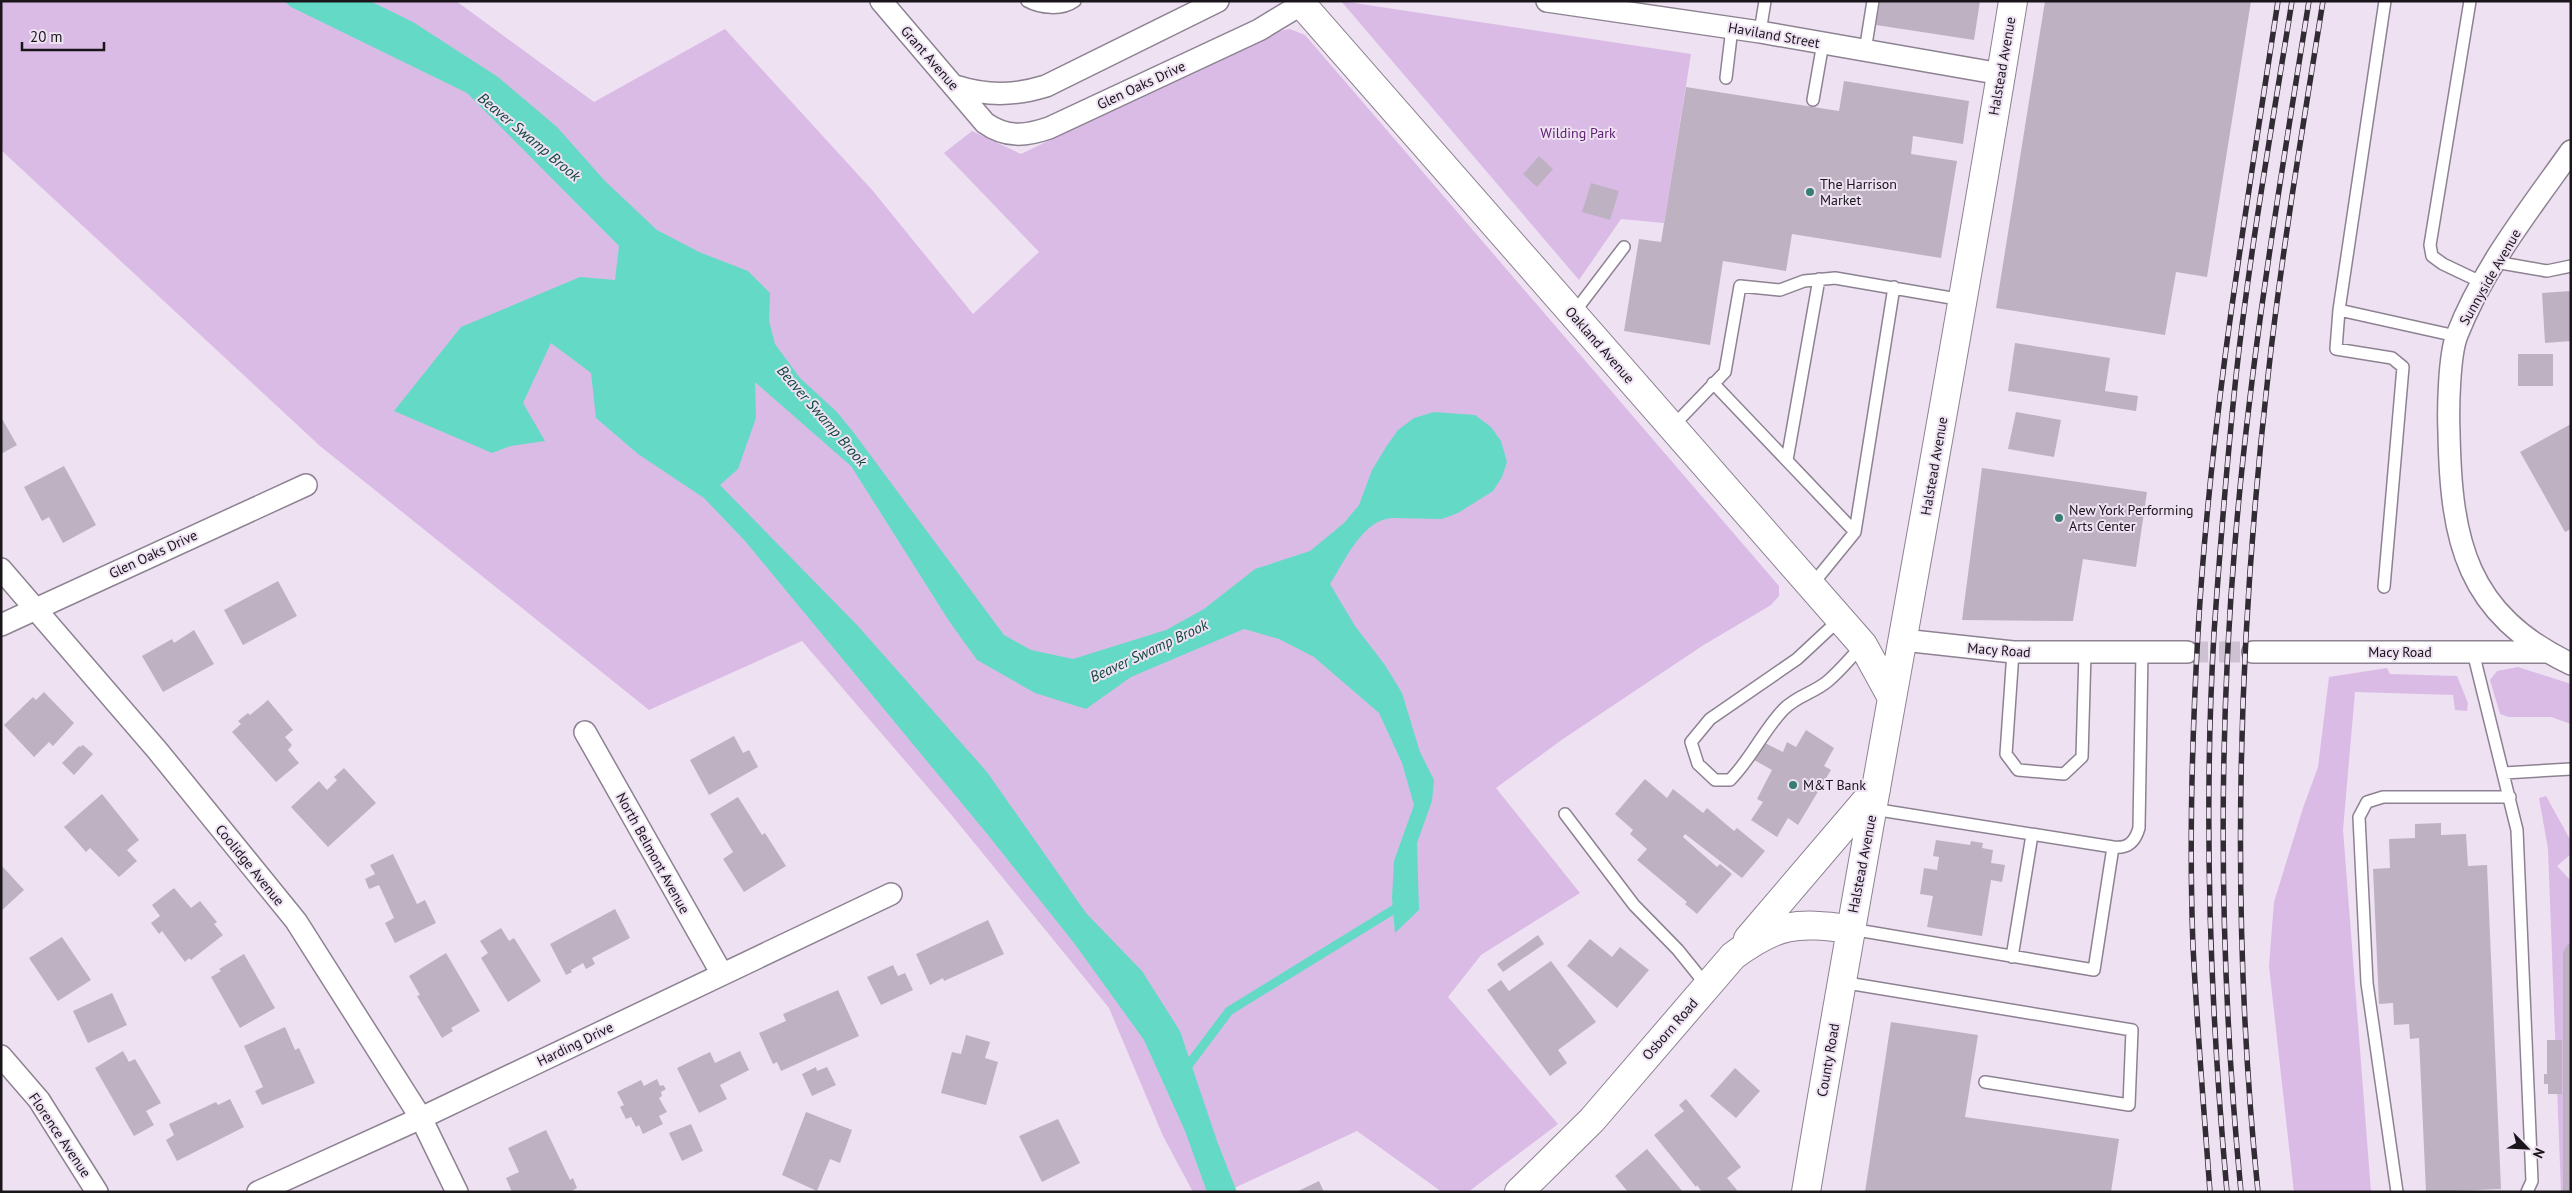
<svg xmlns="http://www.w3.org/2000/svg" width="2572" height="1193" viewBox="0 0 2572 1193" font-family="'PT Sans',sans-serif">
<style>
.green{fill:#dabbe6}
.water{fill:#64dac6}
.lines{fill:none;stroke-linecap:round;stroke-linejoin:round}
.stream{stroke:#64dac6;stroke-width:9}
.building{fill:#beb2c2}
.street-tunnel{stroke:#cec2d2;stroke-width:21;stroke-dasharray:21 11;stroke-linecap:butt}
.lane-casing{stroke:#8d8292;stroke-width:14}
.street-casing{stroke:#8d8292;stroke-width:24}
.secondary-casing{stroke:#8d8292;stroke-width:30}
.lane{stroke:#fff;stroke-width:11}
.street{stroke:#fff;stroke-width:21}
.secondary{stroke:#fff;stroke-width:28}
.rail-casing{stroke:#312c33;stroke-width:5.5}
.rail{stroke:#eee1f2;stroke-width:4;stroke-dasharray:11;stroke-linecap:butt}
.poi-dot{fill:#387d71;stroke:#eee1f2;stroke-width:2}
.labels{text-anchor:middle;stroke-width:4;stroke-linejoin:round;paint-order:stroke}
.street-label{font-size:14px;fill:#19151b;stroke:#eee1f2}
.park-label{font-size:14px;fill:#5b1d6f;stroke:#eee1f2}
.poi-label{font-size:14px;fill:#19151b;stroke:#eee1f2;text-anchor:start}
.water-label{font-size:15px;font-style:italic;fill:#11463e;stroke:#eee1f2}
</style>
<rect width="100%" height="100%" fill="#eee1f2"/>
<!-- green -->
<path class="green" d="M 1,1 L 456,1 L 594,102 L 725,29 L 873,191 L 973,314 L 1039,252 L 944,153 L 972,131 L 1021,154 L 1274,32 L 1290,29 L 1305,35 L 1779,586 L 1779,596 L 1771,605 L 1702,646 L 1563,739 L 1496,788 L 1580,893 L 1481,955 L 1448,997 L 1558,1124 L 1468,1192 L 1442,1192 L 1357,1131 L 1226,1192 L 1193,1192 L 1163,1136 L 1109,1008 L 949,812 L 802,641 L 649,710 L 320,446 L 1,150 Z
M 1341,1 L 1691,54 L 1664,223 L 1621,219 L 1579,280 Z
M 2518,667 L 2571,684 L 2571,724 L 2551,717 L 2509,717 L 2500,714 L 2490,680 L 2497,671 Z
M 2387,668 L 2390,674 L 2457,676 L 2468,703 L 2467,711 L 2455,710 L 2453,695 L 2355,692 L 2343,830 L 2371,1192 L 2294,1192 L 2269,966 L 2274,902 L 2303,808 L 2318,767 L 2329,677 Z
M 2546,796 L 2571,841 L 2571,854 L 2557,866 L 2571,881 L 2569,1192 L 2561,1192 L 2548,849 L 2539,798 Z"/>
<!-- water -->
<path class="water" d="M 284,1 L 370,1 L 413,22 L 498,77 L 557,127 L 605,181 L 657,230 L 699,252 L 748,271 L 770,293 L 769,321 L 775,344 L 800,378 L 837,412 L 854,433 L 1004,635 L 1031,650 L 1073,659 L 1166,630 L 1204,609 L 1255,569 L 1310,551 L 1344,523 L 1359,505 L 1372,470 L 1386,447 L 1398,430 L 1414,418 L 1434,412 L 1475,415 L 1491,427 L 1501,441 L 1507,462 L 1502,477 L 1493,491 L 1458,513 L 1442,519 L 1392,518 C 1362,520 1345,561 1330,584 L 1355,626 L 1385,665 L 1402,693 L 1420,752 L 1434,780 L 1432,801 L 1417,843 L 1419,910 L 1395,933 L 1392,898 L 1394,861 L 1414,805 L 1402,763 L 1379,713 L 1314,657 L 1279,639 L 1244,629 L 1131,677 L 1086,709 L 1035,693 L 977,660 L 949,621 L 851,466 L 755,382 L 756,418 L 738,469 L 720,485 L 858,626 L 987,772 L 1086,913 L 1142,971 L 1180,1031 L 1217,1141 L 1237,1192 L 1207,1192 L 1185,1131 L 1144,1040 L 1074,943 L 988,835 L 745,541 L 704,498 L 638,454 L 596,418 L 591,373 L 551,343 L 523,403 L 545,441 L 511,446 L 492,453 L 394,411 L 461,327 L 580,277 L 615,280 L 619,246 L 467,93 L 291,7 Z"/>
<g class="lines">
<!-- stream -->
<path class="stream" d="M 1184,1071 L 1229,1011 L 1401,905 L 1401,902"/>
</g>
<!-- building -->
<path class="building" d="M 1880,1 L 1980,1 L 1974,40 L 1876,25 Z
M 2045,1 L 2251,1 L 2207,277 L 2176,272 L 2165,335 L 1996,308 Z
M 1844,81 L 1969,101 L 1963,144 L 1913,136 L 1911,154 L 1957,161 L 1941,258 L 1792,234 L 1786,271 L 1723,261 L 1710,345 L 1624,331 L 1639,239 L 1661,242 L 1686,87 L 1839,111 Z
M 1539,156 L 1553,169 L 1537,187 L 1523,174 Z
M 1591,183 L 1619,191 L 1610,220 L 1582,212 Z
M 2571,291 L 2571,341 L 2545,343 L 2542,293 Z
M 2015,343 L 2110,358 L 2105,391 L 2138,396 L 2136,411 L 2008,391 Z
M 2518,354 L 2553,354 L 2553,386 L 2518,386 Z
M 2016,412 L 2061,420 L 2054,457 L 2008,449 Z
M 1,417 L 17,445 L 1,454 Z
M 2571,424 L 2571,529 L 2565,532 L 2520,452 Z
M 64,466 L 96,525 L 63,543 L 49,517 L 42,521 L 24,487 Z
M 1982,468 L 2147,492 L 2136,567 L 2083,559 L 2073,621 L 1962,620 Z
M 278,581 L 297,616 L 243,645 L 224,610 Z
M 194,630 L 214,664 L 163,692 L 142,656 L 172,639 L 174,643 Z
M 44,692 L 74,723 L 53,746 L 49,742 L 34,757 L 4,725 L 33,697 L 36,700 Z
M 268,700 L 293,730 L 285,737 L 292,745 L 288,750 L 299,763 L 276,782 L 232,732 L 241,724 L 238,721 L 248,713 L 250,715 Z
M 1806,730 L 1834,748 L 1824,766 L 1831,770 L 1798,825 L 1788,818 L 1777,837 L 1751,820 L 1763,802 L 1757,799 L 1772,770 L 1754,760 L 1765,743 L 1783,752 L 1787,742 L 1796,747 Z
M 734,736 L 743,753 L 749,750 L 758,767 L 709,795 L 690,760 Z
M 83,745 L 93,754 L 74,775 L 62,763 L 79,746 L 80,747 Z
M 344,768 L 376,803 L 328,847 L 291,807 L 319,781 L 327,790 L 337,780 L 334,777 Z
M 1645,779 L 1667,798 L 1673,789 L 1703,813 L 1707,808 L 1734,831 L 1737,828 L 1765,851 L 1742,878 L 1685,834 L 1683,837 L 1717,867 L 1720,864 L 1732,874 L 1697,914 L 1685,904 L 1687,902 L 1637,860 L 1647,849 L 1630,834 L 1633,830 L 1615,814 Z
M 102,794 L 139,840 L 127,850 L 137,861 L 119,877 L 90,848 L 86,852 L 64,827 Z
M 738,797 L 762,835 L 765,833 L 786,866 L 744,892 L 723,859 L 733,852 L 710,814 Z
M 2441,823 L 2441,835 L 2466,834 L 2468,866 L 2487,865 L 2501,1189 L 2426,1192 L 2419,1038 L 2410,1039 L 2409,1024 L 2394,1025 L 2393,1003 L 2379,1004 L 2373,869 L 2390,868 L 2389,839 L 2415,838 L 2415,824 Z
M 1936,840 L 1970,845 L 1971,841 L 1983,843 L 1982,848 L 1993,850 L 1991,863 L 2005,865 L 2002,882 L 1991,880 L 1982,936 L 1927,927 L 1933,896 L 1920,894 L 1924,868 L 1937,870 L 1939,857 L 1933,856 Z
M 393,854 L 417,904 L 425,900 L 436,923 L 395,943 L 385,923 L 394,918 L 379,885 L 369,889 L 365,879 L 375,874 L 370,865 Z
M 1,865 L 24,890 L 1,911 Z
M 174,888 L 191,908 L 200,901 L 217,922 L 214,924 L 223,935 L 191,960 L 189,958 L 185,962 L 162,931 L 159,934 L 151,923 L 160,916 L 152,905 Z
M 615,909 L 630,938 L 592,958 L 595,964 L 586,969 L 583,963 L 571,970 L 572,972 L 566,975 L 550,944 Z
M 988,920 L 1004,954 L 944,981 L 943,978 L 930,985 L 916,954 Z
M 501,928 L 509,941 L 514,938 L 541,981 L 508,1002 L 481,958 L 488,953 L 480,941 Z
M 1538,935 L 1544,944 L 1503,972 L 1497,964 Z
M 62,937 L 91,980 L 58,1001 L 29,958 Z
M 1590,939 L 1612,957 L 1620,947 L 1649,970 L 1617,1008 L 1567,966 Z
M 2568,944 L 2571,944 L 2571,1192 L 2563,1192 L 2563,952 Z
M 446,953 L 480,1011 L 451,1028 L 453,1031 L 442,1038 L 417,996 L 420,995 L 409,976 Z
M 244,954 L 275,1008 L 240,1028 L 211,977 L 221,971 L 219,969 Z
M 1551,961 L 1596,1022 L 1558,1050 L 1567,1063 L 1550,1076 L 1487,990 L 1501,980 L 1509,991 Z
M 893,965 L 898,976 L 905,973 L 913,990 L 881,1005 L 867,977 Z
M 838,990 L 859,1036 L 781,1071 L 777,1062 L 773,1064 L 759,1033 L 786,1021 L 783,1014 Z
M 112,993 L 127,1025 L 88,1043 L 73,1011 Z
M 1891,1022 L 1978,1035 L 1965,1117 L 2119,1139 L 2111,1192 L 1865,1192 Z
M 285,1027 L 295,1050 L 299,1048 L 315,1083 L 262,1105 L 255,1091 L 263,1087 L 244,1046 Z
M 966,1035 L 990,1042 L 985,1058 L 998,1062 L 986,1105 L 941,1093 L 952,1052 L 961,1054 Z
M 2547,1040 L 2562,1040 L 2562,1094 L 2548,1094 L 2548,1084 L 2544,1084 L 2544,1074 L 2547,1074 Z
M 123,1051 L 129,1062 L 135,1059 L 161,1103 L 146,1111 L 154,1125 L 134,1136 L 95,1068 Z
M 740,1051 L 749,1070 L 720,1085 L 727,1099 L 699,1113 L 677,1068 L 710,1052 L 715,1063 Z
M 816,1067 L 817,1071 L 827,1067 L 836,1085 L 812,1096 L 802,1074 Z
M 1735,1068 L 1760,1091 L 1736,1118 L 1710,1096 Z
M 657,1079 L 660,1086 L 663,1085 L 666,1089 L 661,1092 L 662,1096 L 659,1098 L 667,1112 L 659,1116 L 663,1124 L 643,1134 L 639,1125 L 636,1127 L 631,1117 L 626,1119 L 620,1107 L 624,1105 L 617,1092 L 641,1080 L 644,1086 Z
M 230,1099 L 244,1127 L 177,1161 L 166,1140 L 174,1135 L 169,1124 L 216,1102 L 218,1105 Z
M 1686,1099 L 1741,1167 L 1727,1178 L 1737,1190 L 1735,1192 L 1702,1192 L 1697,1185 L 1696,1187 L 1654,1135 L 1684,1111 L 1679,1105 Z
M 806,1112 L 852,1130 L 840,1163 L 830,1159 L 817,1191 L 782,1175 Z
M 1058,1119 L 1080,1163 L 1042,1182 L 1019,1136 Z
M 691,1124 L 703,1151 L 682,1161 L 669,1133 Z
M 546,1130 L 570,1180 L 573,1178 L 577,1188 L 570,1192 L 512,1192 L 506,1178 L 519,1172 L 508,1148 Z
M 1647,1149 L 1683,1192 L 1628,1192 L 1615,1176 Z
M 1319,1181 L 1324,1192 L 1296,1192 Z"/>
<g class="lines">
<!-- street-tunnel -->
<path class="street-tunnel" d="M 2187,652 L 2253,652"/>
<!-- lane casing -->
<g class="lane-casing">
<path id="lane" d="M 1027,1 C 1040,8 1061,11 1075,1
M 2385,1 L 2339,310 L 2456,336
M 2470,1 L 2430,245 L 2432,256 L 2443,264 L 2483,283
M 1760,32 L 1765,1
M 1865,51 L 1873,1
M 1726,78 L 1732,28
M 1813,100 L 1823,43
M 2495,262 L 2547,271 L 2571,266
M 2339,310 L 2336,349 L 2392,358 L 2403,367 L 2384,587
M 1573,314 L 1624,247
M 1713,383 L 1855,532 L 1894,287
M 1672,427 L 1725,372 L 1740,286 L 1780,290 L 1804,281 L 1835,278 L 1963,300
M 1787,460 L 1819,279
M 1811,586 L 1855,532
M 1840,619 L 1797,659 L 1710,719 L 1691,742 L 1698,764 L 1715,780 L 1730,780 C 1751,759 1763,731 1783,710 C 1796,696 1814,693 1828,681 C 1841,670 1851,657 1863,645
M 2013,652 L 2006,754 L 2018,770 L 2064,774 L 2082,757 L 2085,653
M 2473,652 L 2517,830 L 2532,1181 L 2527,1192
M 2504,773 L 2571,769
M 1565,814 L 1634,905 L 1678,950 L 1707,986
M 2113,847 C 2128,849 2135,842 2139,828 L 2142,652
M 1851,929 L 2094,970 L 2113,847 L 1873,809
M 2012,957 L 2032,835
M 1841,982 L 2132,1030 L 2129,1105 L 1985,1082
M 2397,1192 L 2367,983 L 2359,817 L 2367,802 L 2383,797 L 2510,797"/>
</g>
<!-- street casing -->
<g class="street-casing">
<path id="street" d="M 881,1 L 985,123 C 1006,138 1026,136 1049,128 L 1259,30 L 1302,4
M 1547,1 L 1760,32 L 2001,74
M 955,86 C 987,96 1013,96 1046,86 L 1218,1
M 2571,151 C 2530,209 2483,268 2457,335 C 2449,355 2448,410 2449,433 C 2451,541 2466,614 2571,664
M 1,569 L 157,750 L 296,921 L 421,1118 L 457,1192
M 1,625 L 306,485
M 1903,640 L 2013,652 L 2187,652
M 2253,652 L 2546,652
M 585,732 L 722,974
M 1,1056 L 39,1100 L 97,1192
M 258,1192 L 421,1118 L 891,894"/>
</g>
<!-- secondary casing -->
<g class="secondary-casing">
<path id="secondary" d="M 1299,1 L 1863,645 L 1891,696
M 1748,939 L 1876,789
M 1519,1192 L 1592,1120 L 1733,956 C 1777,923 1796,922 1850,929
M 1806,1192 C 1872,794 1949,399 2013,1"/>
</g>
<!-- lane -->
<use href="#lane" class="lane"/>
<!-- street -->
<use href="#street" class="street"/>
<!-- secondary -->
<use href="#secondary" class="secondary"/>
<!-- rail casing -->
<g class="rail-casing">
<path id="rail" d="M 2210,1192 C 2204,1110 2197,1028 2193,946 C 2189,842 2192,737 2198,633 C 2210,421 2246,211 2278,1
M 2227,1192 C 2210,1006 2203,820 2214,633 C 2220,548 2227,461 2236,376 C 2250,250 2272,126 2292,1
M 2241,1192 C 2220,976 2217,759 2235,543 C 2250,362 2280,181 2309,1
M 2258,1192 C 2230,920 2237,647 2268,376 C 2282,250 2303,126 2323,1"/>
</g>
<!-- rail -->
<use href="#rail" class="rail"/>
</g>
<!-- markers -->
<g class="poi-dot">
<circle cx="1810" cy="192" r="5"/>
<circle cx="2059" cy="518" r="5"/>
<circle cx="1793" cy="785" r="5"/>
</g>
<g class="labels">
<!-- street labels -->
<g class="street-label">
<text transform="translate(1774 35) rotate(10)" y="5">Haviland Street</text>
<text transform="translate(930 58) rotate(49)" y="5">Grant Avenue</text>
<text transform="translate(2002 66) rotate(-80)" y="5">Halstead Avenue</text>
<text transform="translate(1141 85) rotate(-25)" y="5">Glen Oaks Drive</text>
<text transform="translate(2490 277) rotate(-60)" y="5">Sunnyside Avenue</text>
<text transform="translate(1600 345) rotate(49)" y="5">Oakland Avenue</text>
<text transform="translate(1934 466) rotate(-80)" y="5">Halstead Avenue</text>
<text transform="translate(153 554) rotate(-25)" y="5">Glen Oaks Drive</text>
<text transform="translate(1999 650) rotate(4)" y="5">Macy Road</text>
<text x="2400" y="657">Macy Road</text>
<text transform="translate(653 853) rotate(61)" y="5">North Belmont Avenue</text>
<text transform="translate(1862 864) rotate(-79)" y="5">Halstead Avenue</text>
<text transform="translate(250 865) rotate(51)" y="5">Coolidge Avenue</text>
<text transform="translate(1670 1029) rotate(-49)" y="5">Osborn Road</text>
<text transform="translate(575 1044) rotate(-26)" y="5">Harding Drive</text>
<text transform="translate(1828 1060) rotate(-80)" y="5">County Road</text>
<text transform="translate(60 1135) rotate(56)" y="5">Florence Avenue</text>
</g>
<!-- park labels -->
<g class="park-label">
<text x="1578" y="138">Wilding Park</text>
</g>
<!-- poi labels -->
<g class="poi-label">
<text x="1820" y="189">The Harrison<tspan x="1820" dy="16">Market</tspan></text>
<text x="2069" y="515">New York Performing<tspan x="2069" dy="16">Arts Center</tspan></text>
<text x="1803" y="790">M&amp;T Bank</text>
</g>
<!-- water labels -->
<g class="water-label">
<text transform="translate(529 137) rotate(40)" y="5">Beaver Swamp Brook</text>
<text transform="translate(822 416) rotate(49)" y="5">Beaver Swamp Brook</text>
<text transform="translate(1149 651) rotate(-25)" y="5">Beaver Swamp Brook</text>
</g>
</g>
<!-- border -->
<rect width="2572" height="1193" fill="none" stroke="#19151b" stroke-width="5"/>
<!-- north arrow -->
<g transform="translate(2527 1148) rotate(114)" stroke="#eee1f2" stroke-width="4" paint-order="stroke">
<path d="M0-4L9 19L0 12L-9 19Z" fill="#19151b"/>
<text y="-8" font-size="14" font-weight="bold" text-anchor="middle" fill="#19151b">N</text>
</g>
<!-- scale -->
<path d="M22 42v8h82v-8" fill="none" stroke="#19151b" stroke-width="2.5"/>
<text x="30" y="42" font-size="15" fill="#19151b" stroke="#eee1f2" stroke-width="4" paint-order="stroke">20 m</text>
</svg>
